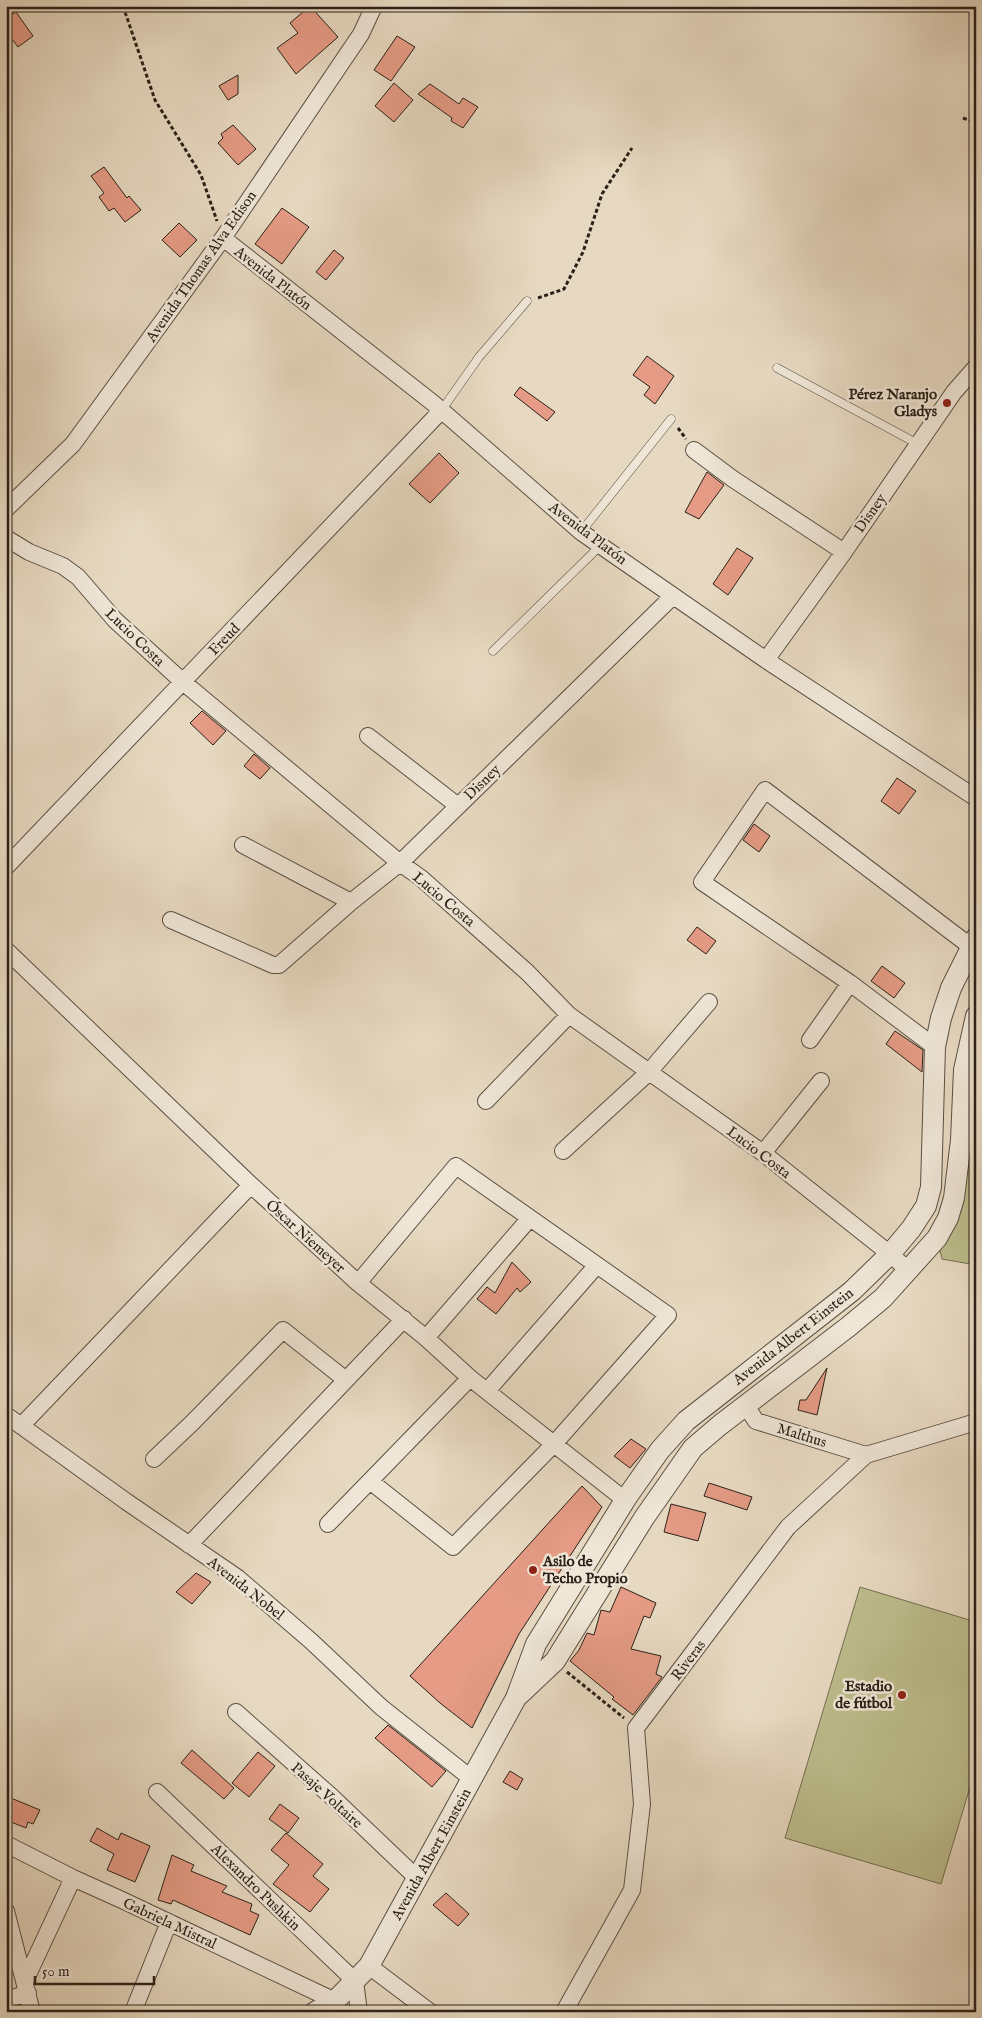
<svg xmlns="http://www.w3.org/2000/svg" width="982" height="2018" viewBox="0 0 982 2018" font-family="'IM FELL English',serif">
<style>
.green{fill:#bdbd8d;stroke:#746f52}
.building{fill:#e59b85;stroke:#2b2118}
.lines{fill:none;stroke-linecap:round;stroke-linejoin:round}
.service-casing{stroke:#5a4f42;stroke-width:9}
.minor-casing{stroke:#5a4f42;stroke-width:18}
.tertiary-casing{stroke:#5a4f42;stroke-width:22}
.path{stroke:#2b2118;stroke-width:3;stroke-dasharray:4 2.5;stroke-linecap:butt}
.service{stroke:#efe6d7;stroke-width:8}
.minor{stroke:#efe6d7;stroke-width:16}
.tertiary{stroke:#efe6d7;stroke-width:20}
.poi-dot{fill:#8f2418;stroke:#efe6d7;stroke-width:2}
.labels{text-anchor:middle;stroke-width:5;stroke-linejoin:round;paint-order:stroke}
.street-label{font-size:15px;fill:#2b2118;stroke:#efe6d7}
.poi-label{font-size:15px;font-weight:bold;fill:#2b2118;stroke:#efe6d7;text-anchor:end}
</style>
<rect width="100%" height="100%" fill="#e7d9c1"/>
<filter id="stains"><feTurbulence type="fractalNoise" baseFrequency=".004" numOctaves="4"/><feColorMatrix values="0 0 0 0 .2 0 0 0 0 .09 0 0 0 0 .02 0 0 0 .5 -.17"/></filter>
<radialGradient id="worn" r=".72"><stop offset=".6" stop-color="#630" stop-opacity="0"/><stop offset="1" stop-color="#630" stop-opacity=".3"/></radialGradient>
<!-- green -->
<path class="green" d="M 964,1070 L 976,1072 L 976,1265 L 942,1259 L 937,1238 L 948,1218 Z
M 860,1587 L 976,1622 L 976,1767 L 941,1884 L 785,1838 Z"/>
<!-- building -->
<path class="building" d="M 310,6 L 338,37 L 296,74 L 277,48 L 298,33 L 290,23 Z
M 16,12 L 33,36 L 18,47 L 6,31 L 6,19 Z
M 397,36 L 415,47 L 391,81 L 374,70 Z
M 238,75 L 238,94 L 228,100 L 219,86 Z
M 394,83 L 413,100 L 394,122 L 375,106 Z
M 430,84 L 459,104 L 463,98 L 478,107 L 463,128 L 451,121 L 452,118 L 418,94 Z
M 233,125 L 256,149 L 238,165 L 218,143 L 223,138 L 221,134 Z
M 104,167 L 127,198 L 129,196 L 141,210 L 125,222 L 114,208 L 109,211 L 99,197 L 104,193 L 91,176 Z
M 282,208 L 309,227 L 282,264 L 255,244 Z
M 179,223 L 197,240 L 180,257 L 162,240 Z
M 334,250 L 344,258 L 326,280 L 316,272 Z
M 647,356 L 674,376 L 655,404 L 644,395 L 650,387 L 633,375 Z
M 520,387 L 555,412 L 547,421 L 514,395 Z
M 439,453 L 459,473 L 430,503 L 409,484 Z
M 707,472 L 724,485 L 699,519 L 685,512 Z
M 737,548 L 753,558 L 728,595 L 713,584 Z
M 202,711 L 226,731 L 213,745 L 190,723 Z
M 254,754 L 270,768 L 260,779 L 244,766 Z
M 897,778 L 916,791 L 899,814 L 881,801 Z
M 754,824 L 770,836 L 759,852 L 743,840 Z
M 697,927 L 716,941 L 706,954 L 687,940 Z
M 882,966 L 905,983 L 894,998 L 871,981 Z
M 895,1031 L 923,1050 L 922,1072 L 886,1044 Z
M 512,1262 L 531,1282 L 520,1292 L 517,1288 L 496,1314 L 477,1299 L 487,1287 L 495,1293 Z
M 827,1368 L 817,1415 L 798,1410 L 800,1400 L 806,1400 Z
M 631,1439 L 646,1449 L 630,1468 L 614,1456 Z
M 709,1483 L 752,1497 L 747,1510 L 704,1496 Z
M 582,1486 L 602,1507 L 519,1634 L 472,1728 L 440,1703 L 410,1676 Z
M 671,1504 L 706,1513 L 698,1541 L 664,1532 Z
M 196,1573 L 211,1582 L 192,1604 L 176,1592 Z
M 621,1587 L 656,1603 L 650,1618 L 644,1616 L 631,1649 L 661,1656 L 656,1674 L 662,1677 L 633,1715 L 612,1699 L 614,1697 L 570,1661 L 579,1650 L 587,1633 L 594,1635 L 601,1610 L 610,1612 Z
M 388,1725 L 446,1771 L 432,1787 L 375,1738 Z
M 192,1750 L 234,1788 L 224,1799 L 181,1763 Z
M 258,1752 L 275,1766 L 249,1797 L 232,1783 Z
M 510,1771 L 523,1779 L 517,1790 L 503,1782 Z
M 6,1796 L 40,1810 L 33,1824 L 28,1822 L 26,1828 L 6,1820 Z
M 280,1804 L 299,1818 L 288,1833 L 269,1819 Z
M 97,1828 L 118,1840 L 121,1833 L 150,1846 L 135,1882 L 107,1870 L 114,1854 L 90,1841 Z
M 286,1833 L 323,1864 L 313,1876 L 329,1889 L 310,1912 L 273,1884 L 289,1865 L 271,1850 Z
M 172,1855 L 194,1865 L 191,1871 L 227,1886 L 222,1892 L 252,1904 L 250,1911 L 259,1915 L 250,1935 L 173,1900 L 171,1904 L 158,1900 Z
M 446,1893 L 469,1914 L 458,1926 L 433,1905 Z"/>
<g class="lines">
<!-- service casing -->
<g class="service-casing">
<path id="service" d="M 777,368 L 918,444
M 441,411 L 479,357 L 527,301
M 581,532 L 671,419
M 493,651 L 601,545"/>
</g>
<!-- minor casing -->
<g class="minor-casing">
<path id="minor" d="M 223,238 L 433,403 L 581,532 L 766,660 L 976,798
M 694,450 L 733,479 L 844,552
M 6,509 L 73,444 L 223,238 L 361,34 L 374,6
M 6,538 L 29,552 L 63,566 L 78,577 L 115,620 L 183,682 L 400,863 L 421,878 L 527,972 L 569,1015 L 763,1153 L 890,1254 L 908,1270
M 766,660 L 844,552 L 954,392 L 976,367
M 368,736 L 458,806
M 243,845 L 351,902
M 6,867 L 441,411
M 171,920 L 273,965 L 279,965 L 351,902 L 400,863 L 673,596
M 6,950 L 251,1185 L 358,1283 L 426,1338 L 470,1378 L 625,1500
M 810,1040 L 850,983
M 935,1047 L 850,983 L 702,882 L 765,790 L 970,946
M 486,1101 L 569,1015
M 563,1151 L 648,1073 L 709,1002
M 763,1153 L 821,1081
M 358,1283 L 456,1166 L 668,1315 L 554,1444 L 453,1547 L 370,1481
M 426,1338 L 530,1218
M 487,1391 L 597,1265
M 746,1406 L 756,1421 L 866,1455
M 6,1415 L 127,1502 L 238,1578 L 311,1641 L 381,1707 L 472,1779
M 21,1426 L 251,1185
M 154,1459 L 192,1423 L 283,1330 L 346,1380
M 328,1524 L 470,1378
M 189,1545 L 404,1319
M 236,1712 L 332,1797 L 418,1879
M 157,1792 L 355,1981 L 359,2012
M 6,1844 L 73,1878 L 122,1900 L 335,2001
M 6,1911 L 32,2012
M 369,1966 L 430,2012
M 25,1981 L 73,1878
M 6,2000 L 28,1993
M 133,2012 L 169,1922
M 564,2012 L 632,1890 L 642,1804 L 636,1728 L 788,1527 L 866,1455 L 976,1422"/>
</g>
<!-- tertiary casing -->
<g class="tertiary-casing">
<path id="tertiary" d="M 519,1695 L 555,1661 L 644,1518 L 693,1448 L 720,1425 L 848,1327 L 883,1298 L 937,1238 L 948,1218 L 954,1198 L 961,1140 L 964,1070 L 976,1016
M 315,2012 L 335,2001 L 369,1966 L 516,1698 L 536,1644 L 627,1497 L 660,1450 L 686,1421 L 852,1291 L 890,1254 L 911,1229 L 926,1206 L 931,1187 L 935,1047 L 941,1018 L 951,988 L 976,938"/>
</g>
<!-- path -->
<path class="path" d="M 123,6 L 155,100 L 201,175 L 217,221
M 963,118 L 976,123
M 538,298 L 564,289 L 583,252 L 602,194 L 632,148
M 678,428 L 686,439
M 567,1672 L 624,1718"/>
<!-- service -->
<use href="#service" class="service"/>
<!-- minor -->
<use href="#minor" class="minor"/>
<!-- tertiary -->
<use href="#tertiary" class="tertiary"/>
</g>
<!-- markers -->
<g class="poi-dot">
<circle cx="947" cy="403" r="5"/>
<circle cx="533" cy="1570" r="5"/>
<circle cx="902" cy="1695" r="5"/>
</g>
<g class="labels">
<!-- street labels -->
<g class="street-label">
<text transform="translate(201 266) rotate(-55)" y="5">Avenida Thomas Alva Edison</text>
<text transform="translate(273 278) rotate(38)" y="5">Avenida Platón</text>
<text transform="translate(870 513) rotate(-55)" y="5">Disney</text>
<text transform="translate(588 533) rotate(37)" y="5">Avenida Platón</text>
<text transform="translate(135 637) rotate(44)" y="5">Lucio Costa</text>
<text transform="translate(224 639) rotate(-46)" y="5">Freud</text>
<text transform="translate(482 782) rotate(-44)" y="5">Disney</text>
<text transform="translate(444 899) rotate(40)" y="5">Lucio Costa</text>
<text transform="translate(759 1152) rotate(37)" y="5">Lucio Costa</text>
<text transform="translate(306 1236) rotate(42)" y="5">Óscar Niemeyer</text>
<text transform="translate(793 1336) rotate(-38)" y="5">Avenida Albert Einstein</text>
<text transform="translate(802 1435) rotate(17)" y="5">Malthus</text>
<text transform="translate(246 1588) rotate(38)" y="5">Avenida Nobel</text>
<text transform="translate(688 1660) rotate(-53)" y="5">Riveras</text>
<text transform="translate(327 1795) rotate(42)" y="5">Pasaje Voltaire</text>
<text transform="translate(431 1854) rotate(-61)" y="5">Avenida Albert Einstein</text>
<text transform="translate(256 1887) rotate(44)" y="5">Alexandro Pushkin</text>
<text transform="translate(170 1923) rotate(25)" y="5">Gabriela Mistral</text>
</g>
<!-- poi labels -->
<g class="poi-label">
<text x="937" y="399">Pérez Naranjo<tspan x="937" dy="17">Gladys</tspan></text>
<text x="543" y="1566" text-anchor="start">Asilo de<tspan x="543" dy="17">Techo Propio</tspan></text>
<text x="892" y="1691">Estadio<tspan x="892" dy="17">de fútbol</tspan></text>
</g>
</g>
<!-- margin -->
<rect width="982" height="2018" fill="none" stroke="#e7d9c1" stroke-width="25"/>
<rect x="8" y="8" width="967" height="2003" fill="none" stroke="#2b2118" stroke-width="2.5"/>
<rect x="12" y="12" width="957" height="1993" fill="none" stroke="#2b2118"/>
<!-- scale -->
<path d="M35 1976v8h119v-8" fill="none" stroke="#2b2118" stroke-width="2.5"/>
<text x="42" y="1976" font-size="15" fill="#2b2118" stroke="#efe6d7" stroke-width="4" paint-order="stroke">50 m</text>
<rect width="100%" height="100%" filter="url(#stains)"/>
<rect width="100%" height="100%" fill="url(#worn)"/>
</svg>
